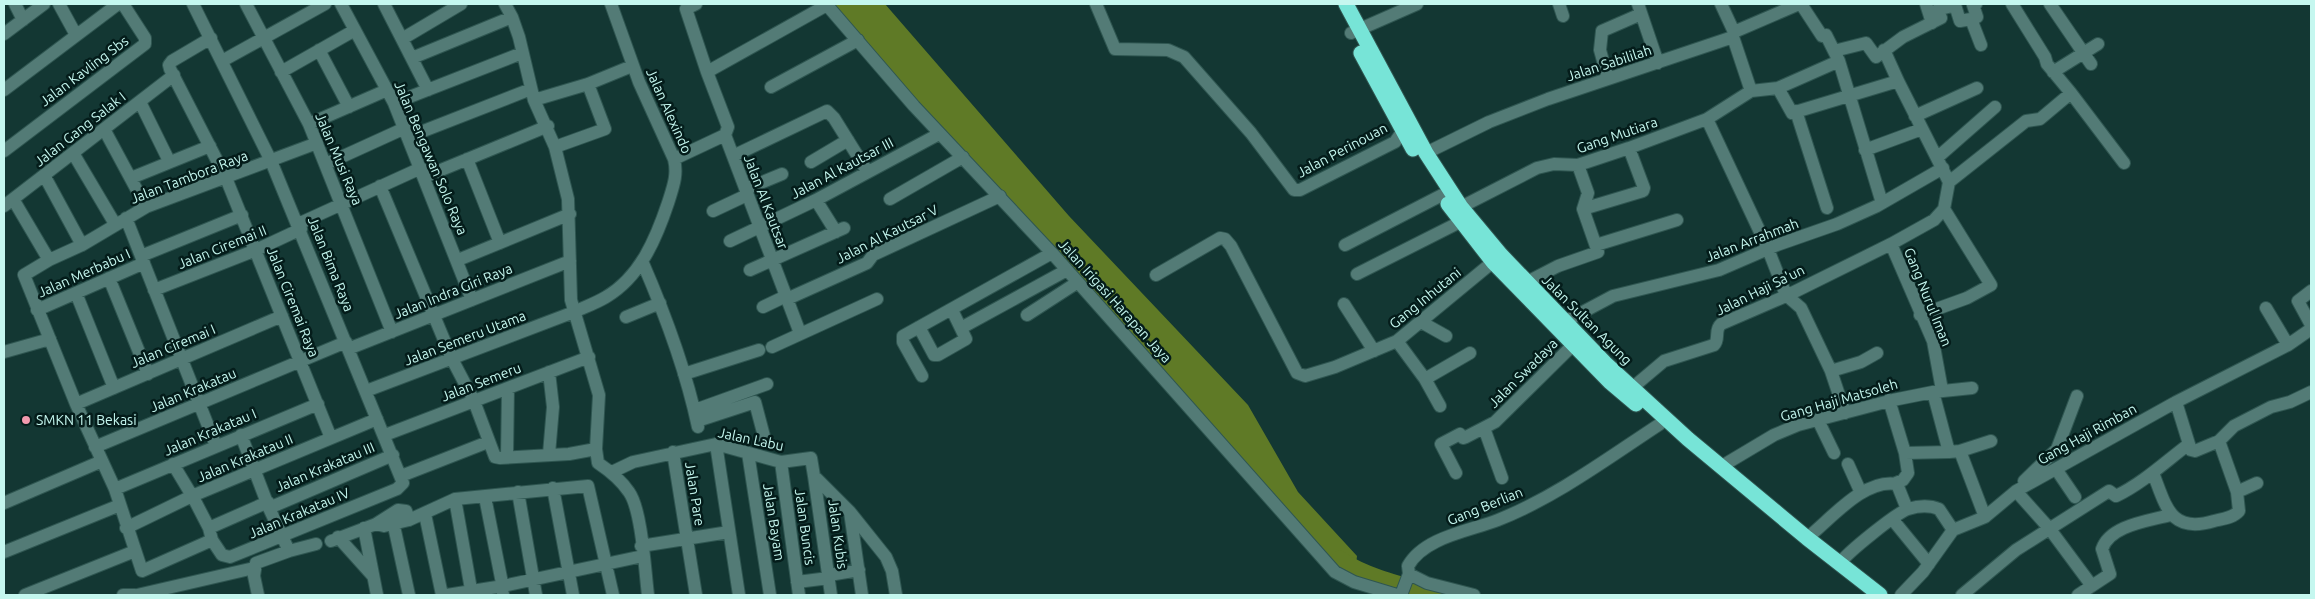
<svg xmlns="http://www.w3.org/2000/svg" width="2315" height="599" viewBox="0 0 2315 599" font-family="Ubuntu,sans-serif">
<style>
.water{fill:#5f7a26}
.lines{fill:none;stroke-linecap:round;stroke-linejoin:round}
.river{stroke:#5f7a26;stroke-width:15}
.minor-casing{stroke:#2f5651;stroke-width:14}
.highway-casing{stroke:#2f5651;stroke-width:17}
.minor{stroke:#537b76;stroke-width:12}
.highway{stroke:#77e4d7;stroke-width:15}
.poi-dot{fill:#f29aae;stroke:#041c1a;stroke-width:2}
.labels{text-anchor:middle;stroke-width:5;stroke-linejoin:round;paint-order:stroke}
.street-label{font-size:14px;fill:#c5f7ef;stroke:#041c1a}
.poi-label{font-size:14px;fill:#c5f7ef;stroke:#041c1a;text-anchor:start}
</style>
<rect width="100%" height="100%" fill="#133733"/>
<!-- water -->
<path class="water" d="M 826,4 L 885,4 L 1069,216 L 1248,405 L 1298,492 L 1357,556 L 1354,582 L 1339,575 Z"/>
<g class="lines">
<!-- river -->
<path class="river" d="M 1339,558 C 1370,578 1406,585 1441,595"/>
<!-- minor casing -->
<g class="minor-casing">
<path id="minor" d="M 15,4 L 23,20
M 59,4 L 76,35
M 246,4 L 309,124 L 392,332
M 341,4 L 394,103 L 472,300
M 384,4 L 428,90
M 505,4 L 512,17 L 519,37 L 534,100 L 555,147 L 568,199 L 571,300 L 599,395 L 596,449 L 598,463 C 610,471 621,480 629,492 C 642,510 645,572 648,595
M 696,4 L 686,9 L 707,72
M 826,4 L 914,106 L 1052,253 L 1335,572 L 1354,582 L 1397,595
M 1096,4 L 1115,49 L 1168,50 L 1184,57 L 1251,133 L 1294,190 L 1300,190 L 1395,142 L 1402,132
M 1559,4 L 1563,16
M 1638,4 L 1658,63
M 1721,4 L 1734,32
M 1801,4 L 1822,36 L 1826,35 L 1839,61 L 1882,203
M 1926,4 L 1932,23
M 2012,4 L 2045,57 L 2047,64 L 2071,93
M 2050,4 L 2091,64
M 1971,19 L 1977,17 L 1973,5 L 1976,4
M 1351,33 L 1417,4
M 4,34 L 44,4
M 1733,37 L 1751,91
M 211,38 L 172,61 L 169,65 L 170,69 L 226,178 L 331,438
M 402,39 L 461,4
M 319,50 L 349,107
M 1834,51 L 1866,43 L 1876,57 L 1903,37 L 1941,18 L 1937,10 L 1955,5 L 1960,21 L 1971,19 L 1981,45
M 412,58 L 512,17
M 222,61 L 325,4
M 281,72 L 355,30
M 2053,72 L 2098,44
M 1608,79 L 1600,50 L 1602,31 L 1641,14
M 771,87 L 858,40
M 1778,88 L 1792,113 L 1898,81
M 4,90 L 118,4
M 534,100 L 588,84 L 632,66
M 140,102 L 169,161
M 394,103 L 522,53
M 1796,111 L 1827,208
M 1915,116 L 1977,88
M 1707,119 L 1768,249 L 1786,295 L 1801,308 L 1831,371
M 309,124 L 387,90
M 104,129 L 146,207
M 725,135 L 728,127 L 707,72 L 827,5
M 408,137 L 531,89
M 555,147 L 605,129 L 588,84
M 1865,150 L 1922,129
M 4,151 L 145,44 L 145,38 L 123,4
M 73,153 L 115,224
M 1426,153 L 1489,122 L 1548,99 L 1733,37 L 1734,32 L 1799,4
M 733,156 L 827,111 L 834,118 L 867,171
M 1938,157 L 1995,107
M 467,159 L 500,243
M 674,159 L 725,135 L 800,333
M 811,162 L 848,140
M 326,164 L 405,128
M 44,175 L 82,245
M 424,177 L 548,126
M 131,178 L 210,146
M 1949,182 L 2026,121 L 2040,119 L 2071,93 L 2124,163
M 380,186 L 452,359 L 474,401 L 495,457 L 500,458 L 569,454 L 596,449
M 746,189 L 782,174
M 13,199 L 49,260
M 890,199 L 963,157
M 816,200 L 836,232
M 4,206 L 174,75
M 1461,207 L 1537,168 L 1554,164 L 1578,165 L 1629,148 L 1707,119 L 1751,91 L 1778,88 L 1839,61
M 1583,209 L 1643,191 L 1644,188 L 1629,148
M 713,211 L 747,195
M 126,218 L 216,446
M 298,224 L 421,168
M 730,241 L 816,200 L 939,134
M 1891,244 L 1933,341 L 1942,390
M 1345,245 L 1442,195
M 1596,245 L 1677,220
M 141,256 L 242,215
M 458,260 L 570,214
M 642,261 C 665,314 686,370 698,427
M 750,270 L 844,228
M 1357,274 L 1460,222
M 1156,275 L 1220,238 L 1225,239 L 1231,246 L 1297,373 L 1305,376 L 1335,367 L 1397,341 L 1500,256
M 109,278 L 148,374
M 1527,282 L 1558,266 L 1598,252 L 1583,209 L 1588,193 L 1578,165
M 154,290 L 256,250 L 301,229
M 2311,291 L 2298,301 L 2311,325
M 76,293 L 114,388
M 787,299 L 867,263 L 873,255 L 1000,196
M 1344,304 L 1374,351
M 763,307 L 786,296
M 2266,308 L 2288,345
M 37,310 L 144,263
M 1027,315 L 1078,282
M 1920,315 L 1967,298 L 1991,285 L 1944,209
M 626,317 L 660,303
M 1566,321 L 1613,296 L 1719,270 L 1777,245 L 1837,224 L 1877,206 L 1943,168
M 1421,322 L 1446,336
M 919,327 L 934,355 L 938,355 L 966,339 L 952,310
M 961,328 L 1067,270
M 1397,341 L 1425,379 L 1440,406
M 772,347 L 877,299
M 348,349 L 570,261
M 4,352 L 50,339
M 549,372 L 553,407 L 549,454
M 684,374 L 759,350
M 922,376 L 903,342 L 903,336 L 1052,253
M 1425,379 L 1470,353
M 1632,388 L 1664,361 L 1714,345 C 1720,339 1714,330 1721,324 L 1786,296 L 1891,244 L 1934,220 L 1944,209 L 1949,182 L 1898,81 L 1884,50
M 366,391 L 574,312 C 585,307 596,303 606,297 C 640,277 656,239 668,203 C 673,187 678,175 674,159 L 639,82 L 611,4
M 1933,392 L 1949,452 L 1960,451 L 1991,441
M 1889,400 L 1905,453 L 1908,473 L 1903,480 L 1896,483
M 2176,402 L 2189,444 L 2191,450 L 2195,451 L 2219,441 L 2234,426 L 2271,407 L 2290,402 L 2311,392
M 76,404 L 282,316
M 695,410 L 767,384
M 1845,413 L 1831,371 L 1861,362 L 1877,353
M 1818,420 L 1834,453
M 697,421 L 755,402 L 765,440
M 1484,428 L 1502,478
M 241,435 L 269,508 L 289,551
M 385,435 L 589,357
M 716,444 L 739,595
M 95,447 L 346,342
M 1960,451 L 1985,517
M 673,452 L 696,595
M 748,453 L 770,595
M 1905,453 L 1949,452
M 507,457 L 508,388
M 781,462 L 799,595
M 173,464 L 194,499 L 209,528 L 212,540 L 222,555 L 230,557 L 397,489 L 403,483 L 271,161 L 193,4
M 1848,464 L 1861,493
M 1722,466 L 1774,435 L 1798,425 L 1893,400 L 1933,392 L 1972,388
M 2056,469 L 2075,497
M 612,472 L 633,462 L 716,444 L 781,462 L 811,458 L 814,476 L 850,512 L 886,557 L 892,571 L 896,595
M 1456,473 L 1441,444 L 1460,434 L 1463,438 L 1466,437 L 1495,422 L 1573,345
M 2153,473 C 2166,506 2170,534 2214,521 C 2222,519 2233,518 2239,511 L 2237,492 L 2219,441
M 401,476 L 488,442
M 814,476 L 831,595
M 2024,481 L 2057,449 L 2077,396
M 553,488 L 573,595
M 115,489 L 318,404
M 2016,491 L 2049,528 L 2092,586
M 518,492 L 536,595
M 2237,492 L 2257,483
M 485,497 L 502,583
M 455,499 L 472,595
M 4,503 L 102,461
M 269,508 L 393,455
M 850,512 L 862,595
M 425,514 L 442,595
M 392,517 L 409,595
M 1893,520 L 1929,564
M 376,524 L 384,526 L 409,520 L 455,499 L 588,486 L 613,595
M 126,528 L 192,496 L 377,419
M 209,528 L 268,502
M 364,528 L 377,595
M 338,537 L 373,576
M 1807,538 C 1831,519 1864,478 1897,484 L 1907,509
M 212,540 L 142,571 L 115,489 L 76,404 L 24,275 L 49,260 L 82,245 L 146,207 L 317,143
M 331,541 L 376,524 L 398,510 L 406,511 L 409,520
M 641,546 L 729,532
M 4,552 L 120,505
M 1840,563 C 1848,552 1895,514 1908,509 C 1918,506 1929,505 1939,509 L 1953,530
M 1409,574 L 1408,566 C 1424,537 1470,531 1498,520 C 1556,497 1608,458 1660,424
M 1409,574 L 1427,583 L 1474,595
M 829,575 L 859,570
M 797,582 L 829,578
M 508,585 L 643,556
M 503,594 L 503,595
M 25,595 L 135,551
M 123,595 L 135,595
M 137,595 L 254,568
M 258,595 L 254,576 L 256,563 L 289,551 L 316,544
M 447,595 L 497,587
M 1401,595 L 1409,574
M 1901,595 L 1923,572 L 1953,530 L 1985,517 L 2016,491 L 2176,402 L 2288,345 L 2311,329
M 1962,595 L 2016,550 L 2109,491 L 2116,496 C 2143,483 2165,462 2189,444
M 2078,595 L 2110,574 L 2102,549 C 2110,525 2149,521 2170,515"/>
</g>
<!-- highway casing -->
<g class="highway-casing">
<path id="highway" d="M 1346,4 L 1426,153 L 1461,207 L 1501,255 L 1605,363 L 1688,439 L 1807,538 L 1880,595
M 1361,53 L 1413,149
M 1448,204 L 1493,262 L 1610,382 L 1636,404"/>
</g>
<!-- minor -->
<use href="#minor" class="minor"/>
<!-- highway -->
<use href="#highway" class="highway"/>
</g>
<!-- markers -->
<circle class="poi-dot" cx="26" cy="420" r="5"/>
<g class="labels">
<!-- street labels -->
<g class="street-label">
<text transform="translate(1609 63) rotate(-18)" y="5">Jalan Sabililah</text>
<text transform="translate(84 71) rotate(-37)" y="5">Jalan Kavling Sbs</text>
<text transform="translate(669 111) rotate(66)" y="5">Jalan Alexindo</text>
<text transform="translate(80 129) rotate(-38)" y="5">Jalan Gang Salak I</text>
<text transform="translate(1617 135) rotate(-19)" y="5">Gang Mutiara</text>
<text transform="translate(1342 150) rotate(-28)" y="5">Jalan Perinouan</text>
<text transform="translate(431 158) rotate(67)" y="5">Jalan Bengawan Solo Raya</text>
<text transform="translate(339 159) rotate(67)" y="5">Jalan Musi Raya</text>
<text transform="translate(842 168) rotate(-28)" y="5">Jalan Al Kautsar III</text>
<text transform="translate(189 177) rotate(-21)" y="5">Jalan Tambora Raya</text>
<text transform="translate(766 202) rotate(69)" y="5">Jalan Al Kautsar</text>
<text transform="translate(887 234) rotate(-27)" y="5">Jalan Al Kautsar V</text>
<text transform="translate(1752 240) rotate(-21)" y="5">Jalan Arrahmah</text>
<text transform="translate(222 247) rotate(-22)" y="5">Jalan Ciremai II</text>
<text transform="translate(331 264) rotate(68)" y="5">Jalan Bima Raya</text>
<text transform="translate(84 273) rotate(-24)" y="5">Jalan Merbabu I</text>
<text transform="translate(1760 290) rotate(-26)" y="5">Jalan Haji Sa'un</text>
<text transform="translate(453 291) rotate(-22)" y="5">Jalan Indra Giri Raya</text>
<text transform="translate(1928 297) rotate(68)" y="5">Gang Nurul Iman</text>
<text transform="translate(1425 298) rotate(-39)" y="5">Gang Inhutani</text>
<text transform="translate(1115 301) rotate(48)" y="5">Jalan Irigasi Harapan Jaya</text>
<text transform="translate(293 302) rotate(68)" y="5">Jalan Ciremai Raya</text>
<text transform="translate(1587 320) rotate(45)" y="5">Jalan Sultan Agung</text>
<text transform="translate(465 338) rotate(-21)" y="5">Jalan Semeru Utama</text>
<text transform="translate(173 346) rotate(-23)" y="5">Jalan Ciremai I</text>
<text transform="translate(1523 373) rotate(-45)" y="5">Jalan Swadaya</text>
<text transform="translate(481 382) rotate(-21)" y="5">Jalan Semeru</text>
<text transform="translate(193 390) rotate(-23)" y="5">Jalan Krakatau</text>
<text transform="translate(1839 400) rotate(-16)" y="5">Gang Haji Matsoleh</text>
<text transform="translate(210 432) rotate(-23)" y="5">Jalan Krakatau I</text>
<text transform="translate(2087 434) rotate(-29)" y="5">Gang Haji Rimban</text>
<text transform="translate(751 439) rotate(12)" y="5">Jalan Labu</text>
<text transform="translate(245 458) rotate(-23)" y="5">Jalan Krakatau II</text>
<text transform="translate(325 467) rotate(-23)" y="5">Jalan Krakatau III</text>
<text transform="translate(695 494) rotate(81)" y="5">Jalan Pare</text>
<text transform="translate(1485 506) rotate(-22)" y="5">Gang Berlian</text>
<text transform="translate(299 513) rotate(-23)" y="5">Jalan Krakatau IV</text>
<text transform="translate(774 522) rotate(81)" y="5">Jalan Bayam</text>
<text transform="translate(805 527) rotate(82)" y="5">Jalan Buncis</text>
<text transform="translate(838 534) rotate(82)" y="5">Jalan Kubis</text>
</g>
<!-- poi labels -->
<g class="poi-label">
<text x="36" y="425">SMKN 11 Bekasi</text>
</g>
</g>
<!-- border -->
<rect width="2315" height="599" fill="none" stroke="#c5f7ef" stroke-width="10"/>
</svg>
